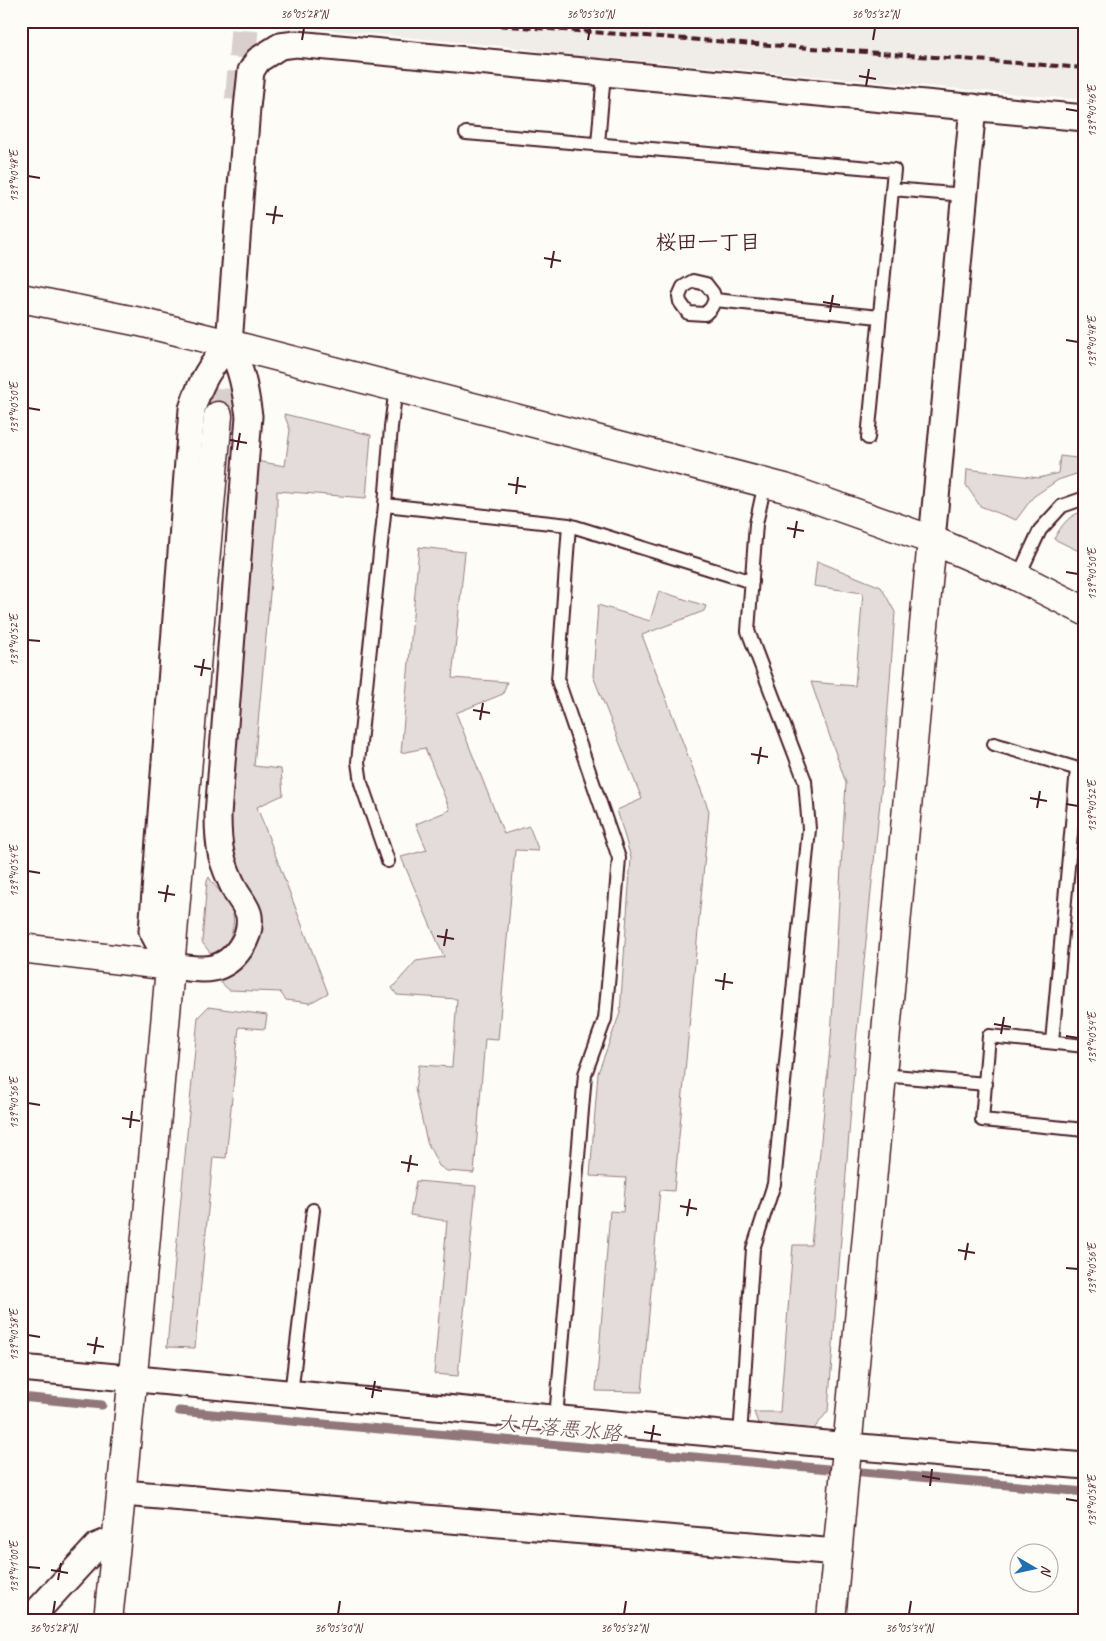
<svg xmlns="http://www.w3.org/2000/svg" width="1106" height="1641" viewBox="0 0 1106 1641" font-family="Caveat,'Klee One',sans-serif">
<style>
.built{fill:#f0ece8}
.green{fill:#e3dcda;stroke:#967e82}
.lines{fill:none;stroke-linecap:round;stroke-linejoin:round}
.stream{stroke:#91777b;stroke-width:9}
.secondary-tunnel{stroke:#d9d0ce;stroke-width:28;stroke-dasharray:28 14;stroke-linecap:butt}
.lane-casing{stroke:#4a1f2b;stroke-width:16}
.street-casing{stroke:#4a1f2b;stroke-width:29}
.secondary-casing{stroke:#4a1f2b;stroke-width:31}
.lane{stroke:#fdfcf7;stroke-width:12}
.street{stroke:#fdfcf7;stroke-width:25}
.secondary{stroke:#fdfcf7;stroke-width:28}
.rail{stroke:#4a1f2b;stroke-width:4;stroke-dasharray:8 4;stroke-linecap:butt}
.ticks{fill:none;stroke:#4a1f2b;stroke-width:2}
.labels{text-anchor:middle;stroke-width:4.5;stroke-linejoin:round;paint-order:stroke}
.neighbourhood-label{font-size:21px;font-weight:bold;fill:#4a1f2b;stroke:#fdfcf7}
.water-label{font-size:21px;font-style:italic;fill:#73525a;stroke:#fdfcf7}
.neatline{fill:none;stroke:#4a1f2b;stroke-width:2}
.ticks-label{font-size:12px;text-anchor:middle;fill:#4a1f2b}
</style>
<rect width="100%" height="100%" fill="#fdfcf7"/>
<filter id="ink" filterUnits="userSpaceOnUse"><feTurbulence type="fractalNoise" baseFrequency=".02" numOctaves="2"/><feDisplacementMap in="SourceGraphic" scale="10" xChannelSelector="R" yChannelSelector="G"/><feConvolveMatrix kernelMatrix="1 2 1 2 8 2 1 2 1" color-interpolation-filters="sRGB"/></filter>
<g filter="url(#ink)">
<!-- built -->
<path class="built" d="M 231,21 L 1085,21 L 1085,100 L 613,58 L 582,59 L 523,48 Z"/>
<!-- green -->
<path class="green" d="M 284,414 L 371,435 L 366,498 L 277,491 L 277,518 L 254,766 L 281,769 L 283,795 L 257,807 L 328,993 L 310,1003 L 286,1000 L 280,992 L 229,990 L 217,979 L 233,973 L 250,956 L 259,909 L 226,841 L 256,461 L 285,466 L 290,430 Z
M 1060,456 L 1085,459 L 1085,471 L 1058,480 L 1033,497 L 1016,520 L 980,506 L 966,485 L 967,469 L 1039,478 L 1058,473 Z
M 1085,511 L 1085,554 L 1054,539 C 1061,526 1069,514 1085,511 Z
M 419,547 L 465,552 L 452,678 L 507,682 L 503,694 L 456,713 L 504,834 L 529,826 L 539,851 L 515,850 L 498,1040 L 485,1039 L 474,1173 L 447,1171 L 439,1166 L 427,1142 L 415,1089 L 419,1065 L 452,1067 L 457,999 L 397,995 L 392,988 L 416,961 L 444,957 L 401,857 L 427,850 L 416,824 L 450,810 L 425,748 L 401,753 Z
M 817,561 L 881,587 L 895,612 L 884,762 L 856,1041 L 828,1411 L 813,1430 L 758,1423 L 754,1412 L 780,1412 L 793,1245 L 811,1245 L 831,1037 L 846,783 L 811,682 L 855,686 L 863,593 L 814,586 Z
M 659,591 L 706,606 L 704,611 L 642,635 L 709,811 L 674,1191 L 660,1190 L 642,1392 L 596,1391 L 610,1211 L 623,1212 L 626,1178 L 590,1176 L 598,1073 L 620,1013 L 631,858 L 617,810 L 642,799 L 593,676 L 598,605 L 650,621 Z
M 209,877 C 215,888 225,895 230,905 C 237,918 233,940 221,949 C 218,951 214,952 211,954 L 202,942 L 207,881 Z
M 208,1007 L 267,1015 L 265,1029 L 239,1027 L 226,1158 L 213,1157 L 195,1348 L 167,1347 L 198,1017 Z
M 416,1181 L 476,1186 L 458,1376 L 434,1374 L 447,1221 L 410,1215 Z"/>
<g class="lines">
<!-- stream -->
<path class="stream" d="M 21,1397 L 102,1405
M 179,1411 L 1085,1492"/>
<!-- secondary-tunnel -->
<path class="secondary-tunnel" d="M 239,100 L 245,21
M 218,416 L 223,337"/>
<!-- lane casing -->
<g class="lane-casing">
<path id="lane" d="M 466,133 L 894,170 L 868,438
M 598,144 L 604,73
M 892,189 L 965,195
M 715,300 L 713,293 L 706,284 L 693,281 L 683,287 L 679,296 L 680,302 L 688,313 L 705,314 L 711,308 L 715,300 L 879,317
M 385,505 L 569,525 L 752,582
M 1018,577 L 1040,530 L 1062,506 L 1085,498
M 994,744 L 1085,771
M 388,861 L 361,783 L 358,762 L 385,505 L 391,427 L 396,387
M 1052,1042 L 1077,769
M 1085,1046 L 989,1036 L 982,1120 L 1085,1130
M 882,1075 L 986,1084
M 291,1394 L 313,1210
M 556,1418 L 585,1074 L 605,1019 L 618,871 L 619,858 L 558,681 L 569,525
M 740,1436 L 753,1249 L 774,1184 L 809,829 L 805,781 L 748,631 L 756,524 L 765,483"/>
</g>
<!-- street casing -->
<g class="street-casing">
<path id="street" d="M 229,344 C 210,367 201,380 192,409 L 152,931 L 171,966 C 184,967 200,971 213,968 C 235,963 252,937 249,916 C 248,908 240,899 236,892 C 221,862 218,849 218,815 L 249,416 C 245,388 242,369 229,344 L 247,108 L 251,71 L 258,60 L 280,46 L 296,44 L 1085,118
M 932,540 L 973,107
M 21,1368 L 848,1446 L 1085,1466
M 123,1493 L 837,1552
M 29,1620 L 97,1546 L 117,1538"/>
</g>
<!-- secondary casing -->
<g class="secondary-casing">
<path id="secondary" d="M 21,298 L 140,322 L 229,344 L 785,488 L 932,540 L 1018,577 L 1085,611
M 21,948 L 171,966
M 108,1620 C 151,1219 182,817 218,416
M 831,1620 L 932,540"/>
</g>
<!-- lane -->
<use href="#lane" class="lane"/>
<!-- street -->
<use href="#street" class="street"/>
<!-- secondary -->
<use href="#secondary" class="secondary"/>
<!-- rail -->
<path class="rail" d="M 440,21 L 1085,68"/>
</g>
</g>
<!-- ticks -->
<path class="ticks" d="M 302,40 L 304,28M 588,40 L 590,28M 873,40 L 875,28M 859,76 L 876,79M 866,86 L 869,69M 1066,109 L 1078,111M 28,176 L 40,178M 266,214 L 283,216M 273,224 L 276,206M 544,258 L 561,261M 551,268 L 554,251M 823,302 L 840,305M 830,312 L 833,295M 1066,340 L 1078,342M 28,408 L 40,410M 230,440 L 247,443M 237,450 L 240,433M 508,484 L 526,487M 516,494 L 518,477M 787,528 L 804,531M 794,538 L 797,521M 1066,572 L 1078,574M 28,640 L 40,641M 194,666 L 211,669M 201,676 L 204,659M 473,710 L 490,713M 480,720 L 483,703M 751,754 L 768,757M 758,764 L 761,747M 1030,798 L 1047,801M 1066,804 L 1078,806M 1037,808 L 1040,791M 28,871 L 40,873M 158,892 L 175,895M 165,902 L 168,885M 437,936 L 454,939M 444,946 L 447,929M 715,980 L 733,983M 723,990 L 725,973M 994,1024 L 1011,1027M 1001,1034 L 1004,1017M 1066,1036 L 1078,1038M 28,1103 L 40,1105M 122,1118 L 140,1121M 130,1128 L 132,1111M 401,1162 L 418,1165M 408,1172 L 411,1155M 680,1206 L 697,1209M 687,1216 L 690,1199M 958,1250 L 975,1253M 965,1260 L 968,1243M 1066,1268 L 1078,1269M 28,1335 L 40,1337M 87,1344 L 104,1347M 94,1354 L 97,1337M 365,1388 L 382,1391M 372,1398 L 375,1381M 644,1432 L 661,1435M 651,1442 L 654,1425M 922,1476 L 940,1479M 930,1486 L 932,1469M 1066,1499 L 1078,1501M 28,1567 L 40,1568M 51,1570 L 68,1573M 58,1580 L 61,1563M 53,1614 L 55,1601M 338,1614 L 340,1601M 624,1614 L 626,1601M 909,1614 L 911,1601"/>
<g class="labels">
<!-- neighbourhood labels -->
<g class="neighbourhood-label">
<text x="708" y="249">桜田一丁目</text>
</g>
<!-- water labels -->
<g class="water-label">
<text transform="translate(559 1428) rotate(5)" y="7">大中落悪水路</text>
</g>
</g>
<!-- margin -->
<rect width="1106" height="1641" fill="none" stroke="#fdfcf7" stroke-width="55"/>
<!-- north arrow -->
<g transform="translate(1034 1568) rotate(99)"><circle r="24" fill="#fdfcf7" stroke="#b5a4a5"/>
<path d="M0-4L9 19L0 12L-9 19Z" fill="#1f6fb2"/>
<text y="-8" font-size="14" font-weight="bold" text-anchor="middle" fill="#4a1f2b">N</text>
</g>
<rect x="28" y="28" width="1050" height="1586" class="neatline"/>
<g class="ticks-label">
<text x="304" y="18">36°05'28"N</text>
<text x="590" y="18">36°05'30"N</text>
<text x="875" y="18">36°05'32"N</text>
<text transform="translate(1092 111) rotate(-90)" y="4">139°40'46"E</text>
<text transform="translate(14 176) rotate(-90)" y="4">139°40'48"E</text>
<text transform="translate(1092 342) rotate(-90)" y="4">139°40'48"E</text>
<text transform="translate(14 408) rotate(-90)" y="4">139°40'50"E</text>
<text transform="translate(1092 574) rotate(-90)" y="4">139°40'50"E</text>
<text transform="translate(14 640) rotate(-90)" y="4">139°40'52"E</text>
<text transform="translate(1092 806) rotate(-90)" y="4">139°40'52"E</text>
<text transform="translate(14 871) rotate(-90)" y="4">139°40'54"E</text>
<text transform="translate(1092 1038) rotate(-90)" y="4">139°40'54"E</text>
<text transform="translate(14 1103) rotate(-90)" y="4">139°40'56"E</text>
<text transform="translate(1092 1269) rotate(-90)" y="4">139°40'56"E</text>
<text transform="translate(14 1335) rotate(-90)" y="4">139°40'58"E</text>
<text transform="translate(1092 1501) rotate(-90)" y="4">139°40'58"E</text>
<text transform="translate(14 1567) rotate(-90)" y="4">139°41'00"E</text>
<text x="53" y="1632">36°05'28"N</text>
<text x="338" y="1632">36°05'30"N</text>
<text x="624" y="1632">36°05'32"N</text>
<text x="909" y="1632">36°05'34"N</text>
</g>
</svg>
